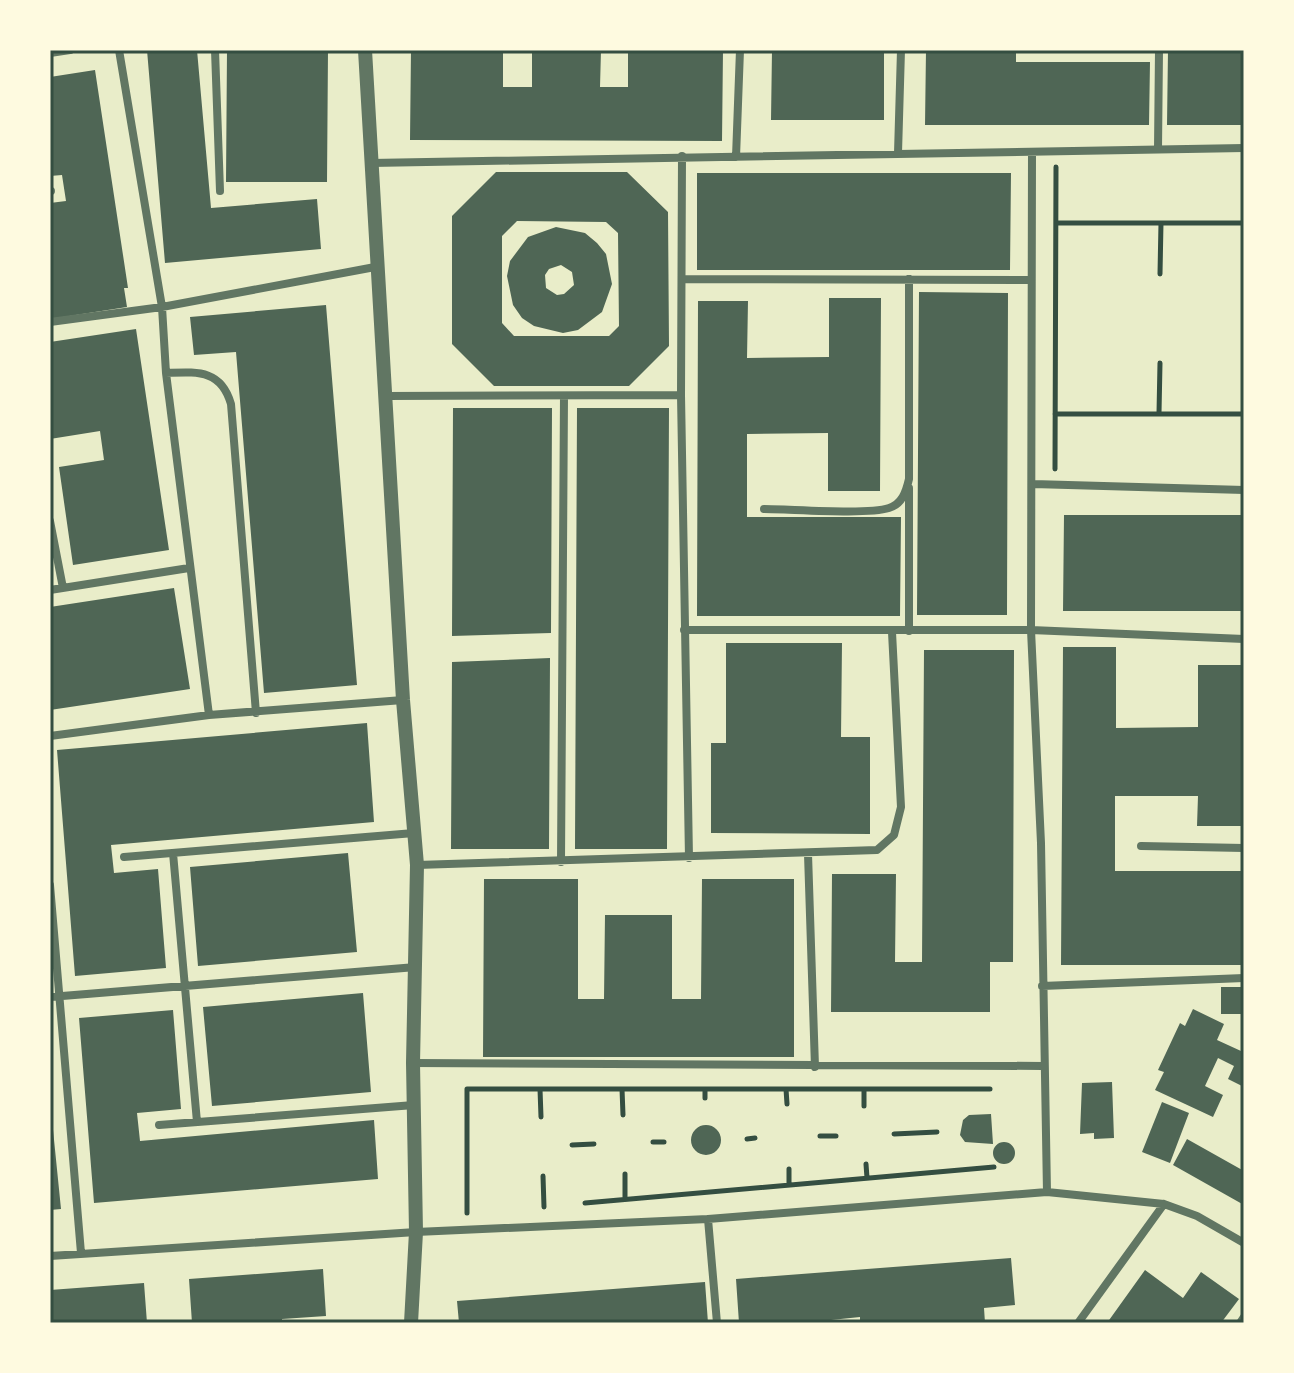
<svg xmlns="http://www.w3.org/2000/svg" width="1294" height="1373" viewBox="0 0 1294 1373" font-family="'Roboto Condensed',sans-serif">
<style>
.building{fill:#4f6655;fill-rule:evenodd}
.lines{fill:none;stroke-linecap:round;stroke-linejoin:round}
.path{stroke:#344e41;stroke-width:5}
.minor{stroke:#617663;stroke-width:8}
.tertiary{stroke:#617663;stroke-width:14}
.neatline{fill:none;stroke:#344e41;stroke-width:3}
</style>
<rect width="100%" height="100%" fill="#e9edc9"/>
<!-- building -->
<path class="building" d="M 147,50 L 197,50 L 211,208 L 317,199 L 321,249 L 165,263 Z
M 227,50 L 328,50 L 327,182 L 226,182 Z
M 411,50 L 503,50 L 503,87 L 532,87 L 532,50 L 601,50 L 600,87 L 628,87 L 628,50 L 723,50 L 722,141 L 410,140 Z
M 772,50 L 884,50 L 884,120 L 771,120 Z
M 926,50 L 1016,50 L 1016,62 L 1150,62 L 1149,125 L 925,125 Z
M 1168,50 L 1244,50 L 1244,125 L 1167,125 Z
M 95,70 L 128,288 L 124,288 L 127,307 L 50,319 L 50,203 L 66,201 L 62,175 L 50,176 L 50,77 Z
M 496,172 L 627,172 L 668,212 L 669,346 L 629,386 L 494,386 L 452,344 L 452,216 ZM 517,221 L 606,222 L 618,233 L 619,326 L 609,336 L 514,336 L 502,323 L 502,236 Z
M 697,173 L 1011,173 L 1010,270 L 697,270 Z
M 556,227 L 585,233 L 597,243 L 606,254 L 612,284 L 602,312 L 578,330 L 563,333 L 534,326 L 522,318 L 513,305 L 507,276 L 510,261 L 528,237 ZM 561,265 L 572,272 L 574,285 L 564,294 L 557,295 L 546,288 L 545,275 L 549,269 Z
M 919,292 L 1008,293 L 1007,615 L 917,615 Z
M 829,298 L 881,298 L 880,491 L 828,491 L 828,433 L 747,434 L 747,517 L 901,517 L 900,616 L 697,616 L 698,301 L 748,301 L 747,358 L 829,357 Z
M 326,305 L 357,685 L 264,693 L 236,352 L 194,355 L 190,317 Z
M 136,329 L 169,550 L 73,565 L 59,467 L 104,460 L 100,431 L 50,439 L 50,342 Z
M 453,408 L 552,408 L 551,633 L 452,636 Z
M 577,408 L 669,408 L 667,849 L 575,849 Z
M 1064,515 L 1244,515 L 1244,611 L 1063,611 Z
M 174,588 L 190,689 L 50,710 L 50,607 Z
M 726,643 L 842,643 L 841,737 L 870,737 L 870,834 L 711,833 L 711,743 L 726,743 Z
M 1063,647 L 1116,647 L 1116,728 L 1198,727 L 1198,665 L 1243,665 L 1242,826 L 1197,826 L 1198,796 L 1115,796 L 1115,871 L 1244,871 L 1244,965 L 1061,965 Z
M 924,650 L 1014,650 L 1013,962 L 990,962 L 990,1012 L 831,1012 L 832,874 L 896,874 L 895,962 L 922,962 Z
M 550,658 L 549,849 L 451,849 L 452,662 Z
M 367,723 L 374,822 L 111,845 L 114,873 L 158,869 L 166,968 L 75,976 L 57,750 Z
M 348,853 L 357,952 L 198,966 L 190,867 Z
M 484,879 L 578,879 L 578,999 L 604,999 L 605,915 L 672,915 L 672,999 L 701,999 L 702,879 L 794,879 L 794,1057 L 483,1057 Z
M 1221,987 L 1244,987 L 1244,1014 L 1221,1014 Z
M 363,993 L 371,1092 L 212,1106 L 203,1007 Z
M 1193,1009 L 1224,1024 L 1217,1040 L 1241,1051 L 1244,1044 L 1244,1087 L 1228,1079 L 1234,1066 L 1218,1058 L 1205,1086 L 1223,1095 L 1213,1117 L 1155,1090 L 1164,1072 L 1158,1070 L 1180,1023 L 1185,1026 Z
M 173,1010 L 181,1109 L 137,1113 L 140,1141 L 374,1120 L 378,1179 L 94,1203 L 79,1018 Z
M 1112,1082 L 1114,1138 L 1094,1139 L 1094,1133 L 1080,1134 L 1082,1083 Z
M 50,1100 L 61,1209 L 50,1210 Z
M 1162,1102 L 1189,1113 L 1170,1163 L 1142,1152 Z
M 991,1114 L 993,1144 L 965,1142 L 960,1135 L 963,1120 L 969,1115 Z
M691 1140a15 15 0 1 1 30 0a15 15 0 1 1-30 0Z
M 1187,1139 L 1244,1171 L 1244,1205 L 1173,1165 Z
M993 1153a11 11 0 1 1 22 0a11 11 0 1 1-22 0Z
M 1011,1258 L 1015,1305 L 984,1308 L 985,1323 L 860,1323 L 860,1317 L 831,1320 L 832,1323 L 739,1323 L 736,1279 Z
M 323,1269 L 326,1316 L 282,1319 L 282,1323 L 192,1323 L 189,1279 Z
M 1145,1270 L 1183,1298 L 1201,1272 L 1239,1299 L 1221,1323 L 1107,1323 Z
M 705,1282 L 708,1323 L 459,1323 L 457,1301 Z
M 144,1283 L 147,1323 L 50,1323 L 50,1290 Z"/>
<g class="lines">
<!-- path -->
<path class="path" d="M 1056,223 L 1244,223
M 1160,274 L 1161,223
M 1159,413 L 1160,363
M 1055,414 L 1244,414
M 1055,469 L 1056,167
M 540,1089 L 541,1117
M 622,1089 L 623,1115
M 705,1089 L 705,1098
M 786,1089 L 787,1104
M 864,1089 L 864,1106
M 894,1134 L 937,1132
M 820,1136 L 836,1136
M 747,1139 L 755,1138
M 653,1142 L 664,1142
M 572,1145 L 594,1144
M 866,1164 L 867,1178
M 789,1169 L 789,1185
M 625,1174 L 625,1199
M 543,1176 L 544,1207
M 585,1203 L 994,1167
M 467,1213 L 467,1089 L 990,1089"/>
<!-- minor -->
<path class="minor" d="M 119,50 L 162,307 L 166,373 L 209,715
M 215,50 L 220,191
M 50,53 L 70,50
M 1158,149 L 1159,50
M 1032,152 L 1031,630 L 1041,843 L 1047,1192
M 898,153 L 901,50
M 682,156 L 681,395 L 689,858
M 736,157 L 740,50
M 371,163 L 1244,148
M 50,191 L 51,191
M 682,279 L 1031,280
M 50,322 L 162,307 L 375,267
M 166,373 C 197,372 221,369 231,404 L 256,713
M 386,396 L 681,395
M 1033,484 L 1244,490
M 764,509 C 791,509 867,515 889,508 C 902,504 906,492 909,479 L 909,279
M 50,521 L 63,588
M 50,590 L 189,568
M 684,630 L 1031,630 L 1244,639
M 909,631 L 909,488
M 50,736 L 209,715 L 403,700
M 1141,846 L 1244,848
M 173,853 L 197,1122
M 808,854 L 815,1067
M 124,857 L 414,833
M 561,862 L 564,396
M 417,865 L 877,850 L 894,835 L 901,807 L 892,632
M 50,885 L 81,1253
M 1042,986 L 1244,978
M 50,997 L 416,967
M 413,1063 L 1043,1066
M 159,1125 L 414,1105
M 708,1219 L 717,1323
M 50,1256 L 416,1232 L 708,1219 L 1047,1192 L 1164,1204 L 1197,1216 L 1244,1243
M 1078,1323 L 1164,1204
M 1240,1323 L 1244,1317"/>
<!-- tertiary -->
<path class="tertiary" d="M 365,50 L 403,700 L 417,865 L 413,1063 L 416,1232 L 411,1323"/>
</g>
<!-- border -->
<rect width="1294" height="1373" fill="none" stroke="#fefae0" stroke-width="104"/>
<rect x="52" y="52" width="1190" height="1269" class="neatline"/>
</svg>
